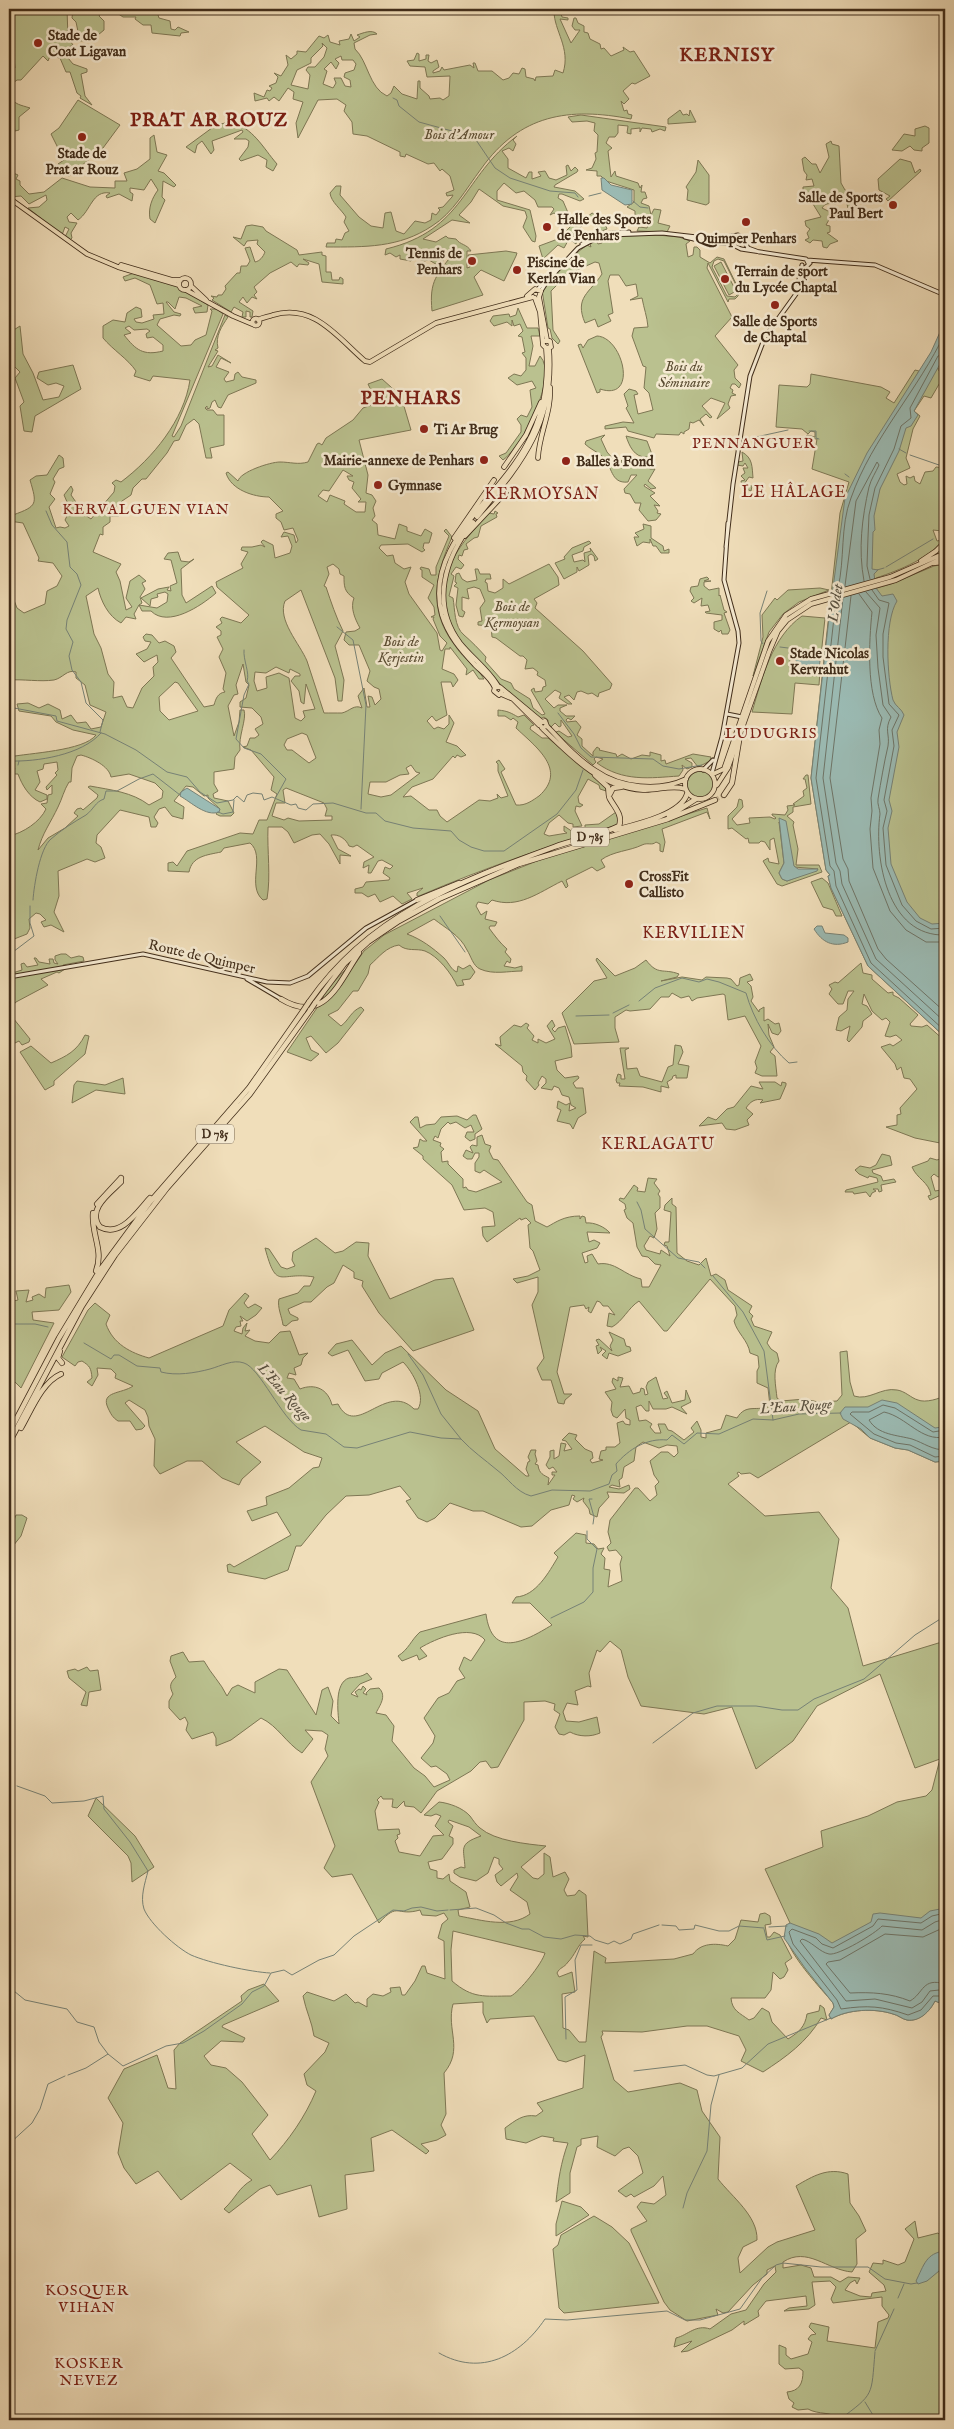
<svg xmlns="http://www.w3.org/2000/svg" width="954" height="2429" viewBox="0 0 954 2429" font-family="'IM FELL English',serif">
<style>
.green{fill:#bac18f;stroke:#7e7754;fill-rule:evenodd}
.water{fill:#9bbbb4;stroke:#778276}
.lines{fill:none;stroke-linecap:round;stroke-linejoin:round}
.shore{stroke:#6e7467;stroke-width:1}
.stream{stroke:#778276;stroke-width:1}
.trunk-tunnel{stroke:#cdbb9a;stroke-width:4.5;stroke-dasharray:4.5 2;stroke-linecap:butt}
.secondary-casing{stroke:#412d1a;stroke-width:5}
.primary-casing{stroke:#412d1a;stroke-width:5.5}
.trunk-casing{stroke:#412d1a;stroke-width:6}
.secondary{stroke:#f5ead2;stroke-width:3}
.primary{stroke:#f0deba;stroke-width:4}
.trunk{stroke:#f0deba;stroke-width:4.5}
.trunk-bridge-casing{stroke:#412d1a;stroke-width:6;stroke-linecap:butt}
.trunk-bridge{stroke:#f0deba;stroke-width:4.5}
.poi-dot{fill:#8f2418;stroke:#f5ead2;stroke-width:2}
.labels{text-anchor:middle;stroke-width:5;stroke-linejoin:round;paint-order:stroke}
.shield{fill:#f5ead2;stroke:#776651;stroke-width:1}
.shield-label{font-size:12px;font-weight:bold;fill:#412d1a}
.poi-label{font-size:14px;font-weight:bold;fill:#412d1a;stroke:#f5ead2;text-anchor:start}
.park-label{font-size:14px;font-style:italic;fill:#594b31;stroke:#f5ead2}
.street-label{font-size:14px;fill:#412d1a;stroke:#f5ead2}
.neighbourhood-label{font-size:15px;letter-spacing:1px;fill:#7a1f14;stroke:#f5ead2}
.water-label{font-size:15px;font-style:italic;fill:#585040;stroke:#f5ead2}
.quarter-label{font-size:16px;letter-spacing:1px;fill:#7a1f14;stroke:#f5ead2}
.district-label{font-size:19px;font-weight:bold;letter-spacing:1px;fill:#7a1f14;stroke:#f5ead2}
</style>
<rect width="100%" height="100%" fill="#f0deba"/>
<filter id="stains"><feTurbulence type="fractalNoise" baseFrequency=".004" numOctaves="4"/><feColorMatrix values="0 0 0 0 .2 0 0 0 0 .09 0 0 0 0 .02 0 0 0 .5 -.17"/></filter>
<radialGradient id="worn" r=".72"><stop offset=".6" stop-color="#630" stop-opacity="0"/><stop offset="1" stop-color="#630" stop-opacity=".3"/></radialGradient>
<!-- green -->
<path class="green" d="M 9,9 L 67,9 L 68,38 L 73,45 L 69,47 L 68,58 L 73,64 L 87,69 L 87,72 L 81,74 L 85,96 L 92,105 L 80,98 L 81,96 L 77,93 L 70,72 L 66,72 L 60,58 L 50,56 L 48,61 L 43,56 L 21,80 L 17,80 L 9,86 L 9,75 L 11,75 L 11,69 L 15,68 Z
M 73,9 L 156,9 L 159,18 L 170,21 L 171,29 L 175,30 L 178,27 L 189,32 L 181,33 L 180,36 L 152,33 L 151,25 L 143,25 L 135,19 L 136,17 L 123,17 L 111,9 L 101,13 L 99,16 L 104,21 L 104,30 L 92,40 L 80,41 L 76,22 L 72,18 Z
M 554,11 L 560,11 L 562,17 L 568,18 L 568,20 L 560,19 L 571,43 L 580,30 L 575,30 L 572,26 L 574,18 L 576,18 L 578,23 L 584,26 L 584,32 L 588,33 L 590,39 L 600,44 L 601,49 L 604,48 L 611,56 L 624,50 L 623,47 L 630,52 L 634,51 L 650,76 L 635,84 L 632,83 L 623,91 L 629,99 L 624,104 L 621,101 L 624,111 L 627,110 L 628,114 L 632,115 L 631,119 C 569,107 520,114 481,169 C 466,189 453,213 432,226 C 399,248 365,247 326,247 L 327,243 L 335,243 L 336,239 L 342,240 L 345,233 L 349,231 L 344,222 L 346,217 C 341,209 331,202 330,193 L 336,186 L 341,186 L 340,195 L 359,217 L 371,226 L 383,228 L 385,213 L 391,212 L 396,231 L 404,234 L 415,221 L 425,223 L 431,220 L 432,213 L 436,215 L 440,210 L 438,208 L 443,207 L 452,197 L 453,195 L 447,196 L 446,193 L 454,190 L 450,176 L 442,169 L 440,171 L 434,163 L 428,164 L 406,154 L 405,157 L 400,156 L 400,152 L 367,136 L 353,134 L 352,122 L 344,111 L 346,105 L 337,99 L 318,100 L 298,138 L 296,123 L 303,102 L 293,99 L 294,92 L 288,88 L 279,101 L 274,97 L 269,101 L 267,98 L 255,101 L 254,93 L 264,97 L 267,90 L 270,91 L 272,88 L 269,86 L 276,83 L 278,77 L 274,73 L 281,76 L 288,65 L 286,55 L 291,59 L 297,54 L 297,51 L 306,52 L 319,36 L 324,38 L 328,35 L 330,42 L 340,45 L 339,41 L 349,39 L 351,34 L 354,41 L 360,37 L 357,35 C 363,33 372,29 377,34 L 370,35 L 354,43 L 355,49 C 368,61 369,88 387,96 L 391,93 L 394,86 L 402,94 L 417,99 L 418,81 L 420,81 L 420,88 L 429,96 L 430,99 L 440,98 L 443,100 L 449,96 L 450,76 L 427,77 L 425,67 L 410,66 L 407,61 L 414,60 L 417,53 L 419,54 L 419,61 L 426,59 L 426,55 L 429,55 L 428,61 L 431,63 L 437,60 L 439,67 L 433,71 L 433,73 L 440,71 L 442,67 L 444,70 L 470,65 L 474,68 L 473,63 L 475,63 L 478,71 L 492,71 L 503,80 L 509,78 L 513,73 L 519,74 L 522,68 L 525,69 L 526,77 L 534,79 L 535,81 L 536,77 L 553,76 L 555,70 L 563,73 C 571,48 554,31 554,11 ZM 322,43 L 327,48 L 324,57 L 315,67 L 308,67 L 306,70 L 310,75 L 308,89 L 291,85 L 297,70 L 311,63 L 311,58 L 323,46 ZM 341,56 L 342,60 L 353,60 L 356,64 L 354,70 L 345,73 L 344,77 L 350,80 L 351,87 L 345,86 L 341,78 L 334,78 L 336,83 L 333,88 L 323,84 L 327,71 L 324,69 L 331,62 L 336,69 L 339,63 L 335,59 Z
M 9,96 C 15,105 21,105 30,108 L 19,117 L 19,130 L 15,131 Z
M 78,100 L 120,125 L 103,148 L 69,176 L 64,174 L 58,164 L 64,160 L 51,134 L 59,128 Z
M 680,110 L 683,115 L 687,114 L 689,116 L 690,110 L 696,122 L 668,124 L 668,119 Z
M 581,115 L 666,127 L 665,131 L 660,129 L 652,132 L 651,129 L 642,128 L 640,132 L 640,128 L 631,129 L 631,134 L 627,133 L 628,126 L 618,125 L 618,133 L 615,137 L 609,137 L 606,143 L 612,148 L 608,151 L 611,177 L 615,171 L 616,176 L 638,183 L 640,188 L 642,185 L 641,192 L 645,192 L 647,198 L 643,199 L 641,203 L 649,206 L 651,215 L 654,209 L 661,210 L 658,223 L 670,226 L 667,232 L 637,231 L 639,227 L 647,228 L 648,225 L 635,222 L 635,211 L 627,207 L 634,202 L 634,190 L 606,181 L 601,176 L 597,176 L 597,171 L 586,170 L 592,168 L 596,159 L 595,153 L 597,152 L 598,135 L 594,131 L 595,123 L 587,121 L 572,122 L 568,117 Z
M 230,122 C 253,127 263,148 277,164 L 273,171 L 266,167 L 267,160 L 258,155 L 241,161 L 239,159 L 248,147 L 249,141 L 246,139 L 234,139 L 243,132 L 242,130 L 212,141 L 214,150 L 211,154 L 202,141 L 197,145 L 195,153 L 186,147 L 216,125 Z
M 925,126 L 929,128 L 929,143 L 922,148 L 922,151 L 914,150 L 910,146 L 902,151 L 892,150 L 904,134 L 915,136 L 915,129 Z
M 154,135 L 157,152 L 167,155 L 158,171 L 164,173 L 176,185 L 174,187 L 163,181 L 162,197 L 165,200 L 155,223 L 150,219 C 148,208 152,198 158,190 L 151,179 L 144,190 L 130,188 L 130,192 L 133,194 L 132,201 L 119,194 L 107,198 L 106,196 L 110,193 C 92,190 91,211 78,220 L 71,213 L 67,217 L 69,222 L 77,223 L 71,233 L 72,238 L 70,240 L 65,237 L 69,229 L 65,227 L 62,235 L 28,208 L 39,207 L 47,200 L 46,195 L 29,204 L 21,196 L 9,197 L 9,177 L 11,172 L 18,175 L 16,179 L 20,181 L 20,185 L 29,194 L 44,192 L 62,178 L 90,187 L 115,188 L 115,181 L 127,181 L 124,173 L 137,169 L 150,159 L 150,138 Z
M 517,136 L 513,140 L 516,144 L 513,151 L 509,148 L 502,151 L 508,159 L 508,168 L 526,178 L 529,172 L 532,172 L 532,179 L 541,176 L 538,172 L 545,171 L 549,178 L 556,180 L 567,175 L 566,166 L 568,165 L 571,171 L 575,167 L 578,170 L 577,172 L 555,185 L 554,187 L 575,191 L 584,199 L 580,201 L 562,194 L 559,194 L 558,198 L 563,201 L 569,215 L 577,222 L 575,227 L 592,213 L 603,218 L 607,229 L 599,232 L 594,222 L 589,220 L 574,233 L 573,236 L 577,240 L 576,244 L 569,239 L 564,248 L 558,245 L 543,259 L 539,246 L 566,236 L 566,231 L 572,225 L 569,221 L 563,222 L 561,217 L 554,213 L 550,215 L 554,209 L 552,207 L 538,207 L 535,200 L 524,191 L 516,193 L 504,183 L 497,191 L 497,200 L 530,210 L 536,236 L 535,242 L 532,241 L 523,227 L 527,217 L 525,211 L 503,206 L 479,189 L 471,202 L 459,215 L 470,223 L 452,220 L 423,239 L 436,242 L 446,236 L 448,238 L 456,239 C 460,245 467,244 471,251 L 467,251 L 467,268 L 470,267 L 468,255 L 506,251 L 517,253 L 516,256 L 504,281 L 481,270 L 474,277 L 483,295 L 432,311 C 429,280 437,275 455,251 L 451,251 L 439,266 L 429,260 L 424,261 L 413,257 L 411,261 L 400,259 L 400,255 L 396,257 L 390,253 L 385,255 L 386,249 C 465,230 462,177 517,136 Z
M 831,141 L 832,144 L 839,146 L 841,183 L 845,190 L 851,193 L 853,206 L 848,208 L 846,200 L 841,198 L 836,204 C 830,203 825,203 822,208 L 828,211 L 834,206 L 834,211 L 826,225 L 830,226 L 830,232 L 827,233 L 838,241 L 830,244 L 827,248 L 823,247 L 822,241 L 813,240 L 810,243 L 805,240 L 809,238 L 807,233 L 810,229 L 806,226 L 805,221 L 821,217 L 813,204 L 803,200 L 803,187 L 814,186 L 812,179 L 806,180 L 807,175 L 804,171 L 802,159 L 805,157 L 812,164 L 816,164 L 820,173 L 829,157 L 826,144 Z
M 900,159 L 911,162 L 915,173 L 920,169 L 921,171 L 888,201 L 886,199 L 890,196 L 879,190 L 878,179 Z
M 698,160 L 709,175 L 709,203 L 706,205 L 687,200 L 688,190 L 686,187 L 696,172 Z
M 252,225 L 263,227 L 266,231 L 297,250 L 299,255 L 322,252 L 322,255 L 326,256 L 326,272 L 331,272 L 332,280 L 339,280 L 340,277 L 343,279 L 343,284 L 322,282 L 319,264 L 303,259 L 309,263 L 308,265 L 299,264 L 297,267 L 291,262 L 270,273 L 254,287 L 257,292 L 254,295 L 257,299 L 252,297 L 247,303 L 243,297 L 239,302 L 253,311 L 252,317 L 250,317 L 250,312 L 246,311 L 246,317 L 242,317 L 243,312 L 234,307 L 231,312 L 212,300 L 214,298 L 211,296 L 217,297 L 218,295 L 222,295 L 226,289 L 225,286 L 237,273 L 240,273 L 241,266 L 247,266 L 250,261 L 245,248 L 250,247 L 255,262 C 260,261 263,257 265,252 L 257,244 L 258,240 L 247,241 L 244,246 L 233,237 L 241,239 L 246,226 Z
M 657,235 L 679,237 L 690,241 L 686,244 L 688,257 L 693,255 L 694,247 L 697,247 L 700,250 L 700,257 L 710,263 L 717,257 L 724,259 L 739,290 L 738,296 L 735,299 L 729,299 L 728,302 L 708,263 L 707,268 L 732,317 L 715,336 L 738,365 L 734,370 L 735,378 L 741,384 L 739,388 L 735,384 L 732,384 L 730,388 L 733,390 L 732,393 L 736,395 L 731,396 L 728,404 L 730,408 L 717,419 L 725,403 L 711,398 L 702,406 L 712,417 L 710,418 L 706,414 L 700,419 L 704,426 L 699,420 L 693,423 L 690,422 L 689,429 L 684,432 L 684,434 L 681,432 L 679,435 L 656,434 L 654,438 L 628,431 L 626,427 L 605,429 L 605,426 L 623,422 L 634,423 L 626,408 L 628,406 L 624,394 L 629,389 L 636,391 L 638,394 L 634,395 L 638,414 L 653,410 L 649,393 L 644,388 L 646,367 L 643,366 L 632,336 L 634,328 L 648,327 C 647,316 644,309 642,298 L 630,300 L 638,296 L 636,284 L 626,286 L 619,275 L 610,275 L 608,281 L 613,313 L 608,315 L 611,321 L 598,327 L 595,319 L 585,323 C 574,297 590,293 602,274 L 599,263 L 595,262 L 568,274 L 551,291 L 553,330 L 560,341 L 558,344 L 552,338 L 550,329 L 548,328 L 542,290 C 553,273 571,257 587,245 L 591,247 L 590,244 L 596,240 L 598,244 L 602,243 L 601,238 C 610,236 612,237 620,240 L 622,236 ZM 718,259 L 724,261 L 738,289 L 738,294 L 735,297 L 727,296 L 712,267 L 714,261 Z
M 721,262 L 736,291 L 729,295 L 714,266 Z
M 134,273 L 174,284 L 208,305 L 207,312 L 195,313 L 193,308 L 202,306 L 186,298 L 179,297 L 175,309 L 168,302 L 166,302 L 174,312 L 181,314 L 180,316 L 174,315 L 160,319 L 157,325 L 181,346 L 191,345 L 195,340 L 206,335 L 212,311 L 210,309 L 217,309 L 223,314 L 172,436 L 174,437 L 181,426 L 225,315 L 228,317 C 222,326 215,336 218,348 L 215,350 L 218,351 L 208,367 L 212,366 L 218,355 L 231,363 L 221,358 L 216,367 L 229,372 L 224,379 L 226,382 L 234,380 L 235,374 L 238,372 L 242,377 L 256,380 L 256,383 L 228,395 L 221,408 L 218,407 L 215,400 L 212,402 L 210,408 L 207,409 L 207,406 L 205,408 L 207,410 L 213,410 L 217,415 L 224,415 L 224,445 L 210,448 L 212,458 L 206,458 L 199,424 L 194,419 L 186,425 L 179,440 L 174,441 L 167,453 L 146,479 L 142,479 L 133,488 L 131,495 L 122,501 L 113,510 L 119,516 L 110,516 L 110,522 L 103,527 L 103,535 L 100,534 L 93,552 L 121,564 L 116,572 L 120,581 L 126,610 L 132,607 L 126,598 L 130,581 L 139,575 L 146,581 L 142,583 L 145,589 L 140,597 L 142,603 L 139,605 L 157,608 L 167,602 L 168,594 L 165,592 L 157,594 L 158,597 L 151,599 L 150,606 L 141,598 L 158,589 L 169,587 L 167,590 L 171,591 L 170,586 L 177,583 L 171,560 L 164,559 L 168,553 L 178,552 L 181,561 L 189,562 L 194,559 L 181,569 L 182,595 L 186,603 L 212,586 L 216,593 C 201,606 168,628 151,611 L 142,611 L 139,605 L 134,614 L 136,619 L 126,617 L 121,623 C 108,616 101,601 98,588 L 86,596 L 94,634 L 101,648 L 108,674 L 114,682 L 113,698 L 122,696 L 127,707 L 133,708 L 142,688 L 154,676 L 153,667 L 158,662 L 157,655 L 144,662 L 136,654 L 147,649 L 151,642 L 145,641 L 143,637 L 146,634 L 152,635 L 159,643 L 165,641 L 174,646 L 176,652 L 171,658 L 204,707 L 214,705 C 216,698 218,693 225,692 L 223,689 L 226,673 L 219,657 L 223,649 L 217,637 L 221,635 L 221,631 L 216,627 L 222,623 L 220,619 L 222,617 L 241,623 L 249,615 L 217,587 L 216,582 L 243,568 L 241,564 L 248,552 L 241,550 L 242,547 L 252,547 L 261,545 L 265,547 L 261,542 L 263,540 L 273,545 L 275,558 L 290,553 L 292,546 L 288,536 L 281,537 L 284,532 L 294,535 L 296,543 L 298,540 L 293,528 L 284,530 L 281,522 L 276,518 L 276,514 L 283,511 L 269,497 C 254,497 231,490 226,473 L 228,472 L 238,481 C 240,472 270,462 280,462 C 290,462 298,465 308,462 L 317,444 L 319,443 L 322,445 L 326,438 L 353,420 L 363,408 L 377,403 L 368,384 L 382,379 L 401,396 L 411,430 L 359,440 L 368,475 L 366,493 L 372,495 L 376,501 L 373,508 L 375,516 L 372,520 L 377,524 L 378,535 L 395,539 L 399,524 L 407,527 L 407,531 L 421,536 L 425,529 L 432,533 L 429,543 L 424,543 L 423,548 L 425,550 L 422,552 L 408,544 L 381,545 L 379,548 L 387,556 L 393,555 L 395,563 L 404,569 L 411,567 L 405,582 L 409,594 L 437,633 L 440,650 L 442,651 L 447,643 L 440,636 L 433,619 L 434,617 L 431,617 L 435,615 L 434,607 L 428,598 L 434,585 L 422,577 L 422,570 L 420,569 L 421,567 L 429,569 L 431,575 L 436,575 L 436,567 L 449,536 L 444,531 L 446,529 L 452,537 C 435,576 427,610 456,647 C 464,659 477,667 484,679 L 479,679 L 473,670 L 466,675 L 467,669 L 450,647 L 450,649 L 445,649 L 442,669 L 454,674 L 458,680 L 453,687 L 451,682 L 441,682 L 447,715 L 436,721 L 432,716 L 427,721 L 434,729 L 438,727 L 444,729 L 449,724 L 449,715 L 454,723 L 446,742 L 457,746 L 466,755 L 461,757 L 457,755 L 455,758 L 453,756 L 433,779 L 412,787 L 403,797 L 411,796 L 429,810 L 437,810 L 440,816 L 447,822 L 479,800 L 490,801 L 498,798 L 497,794 L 501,798 L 508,796 L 498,771 L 498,764 L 496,762 L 499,760 L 505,769 L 501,772 L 516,805 C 526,806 533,800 539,796 C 568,770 536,747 516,728 L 518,722 L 513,718 L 511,720 L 505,716 L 498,716 L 498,710 C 508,711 511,713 518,717 L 524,715 L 534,725 L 531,726 L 530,729 L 542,738 L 548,738 L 606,786 L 606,791 L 600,789 L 599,785 L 588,779 L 578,797 L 579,803 L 583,805 L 580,807 L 576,806 L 575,811 L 582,826 L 573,827 L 573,824 L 568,823 L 559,815 L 549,823 L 544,834 L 549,836 L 567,833 L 564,831 L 564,826 L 573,832 L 585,830 L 585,825 L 599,824 L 616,812 L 619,822 L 617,825 C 549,846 484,868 419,896 L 417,896 L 417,893 L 423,888 L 407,893 L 412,899 L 402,904 L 393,896 L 380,902 L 375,894 L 368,897 L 362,893 L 355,893 L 355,889 L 363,887 L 366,882 L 389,880 L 390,878 L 383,873 L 385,867 L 390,869 L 393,866 L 382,860 L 378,861 L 371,873 L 368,873 L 369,865 L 363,868 L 364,862 L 374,857 L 357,845 L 353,847 L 349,846 C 346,839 339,834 331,835 L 338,849 L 351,856 L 340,855 L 340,864 L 329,844 L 320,834 L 312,835 L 294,843 L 288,832 L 282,827 L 268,827 C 267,852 271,875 267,899 L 263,900 C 246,886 266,856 250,843 L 224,848 L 221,852 C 207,855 192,856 189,872 L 168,871 L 168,863 L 173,862 L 177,866 L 187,851 L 240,833 L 253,834 L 259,820 L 267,820 L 277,794 L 271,790 L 274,777 L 251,750 L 243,747 L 247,746 L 250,738 L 255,738 L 259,735 L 255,729 L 263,724 L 261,717 L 252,708 L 240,707 L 240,702 L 246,698 L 249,685 L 246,682 L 243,664 L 236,685 L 238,694 L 234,695 L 228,706 L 234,736 L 239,722 L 240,710 L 244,710 C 247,719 238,737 240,750 L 235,757 L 234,769 L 214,772 L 214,784 L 218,791 L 213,794 L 214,798 L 228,801 L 234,813 L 231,816 L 220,816 L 216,814 L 220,809 L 208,798 L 208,795 L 204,796 L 193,787 L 186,786 L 174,801 L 184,807 L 183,819 L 172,816 L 165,807 L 159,809 L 154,817 L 158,823 L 156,827 L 151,827 L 149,817 L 120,810 L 97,835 L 96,843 L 101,847 L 105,858 L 95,862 L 87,859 L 58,871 L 59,896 L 54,912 L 64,932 L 51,925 L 44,927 L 41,922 L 46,920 L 40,914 L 36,913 L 29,919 L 30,928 L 27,934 L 9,941 L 11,888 L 9,877 L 11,868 L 9,868 L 9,836 C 23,833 40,822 46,809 L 41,804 L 47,803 L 48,795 L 52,794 L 52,785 L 47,790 L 46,787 L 57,775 L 55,773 L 58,770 L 57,762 L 44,764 L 43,769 L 37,771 L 40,782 L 35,790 L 47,795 L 47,799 L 40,802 C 29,797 22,785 18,774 L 9,774 L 9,757 C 29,753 84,751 96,735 L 73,730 L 56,722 L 51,716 L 19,711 L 17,704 L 28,703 L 39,708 L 48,704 L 60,710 L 62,719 L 71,715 L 77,723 L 86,722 L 91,729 L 101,727 L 106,712 L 90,705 L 85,685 L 76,678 L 76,672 C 67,669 63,678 54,680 C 40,682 23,679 9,680 L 9,587 L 17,608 L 24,613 L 45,604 L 47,591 L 57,586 L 62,576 L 53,563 L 38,561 L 39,558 L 23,523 L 9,521 L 9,501 L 13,515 C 38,506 37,504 30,480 L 36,476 L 47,475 L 59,455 L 63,458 L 64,467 L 59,469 L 53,479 L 55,482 L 50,494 L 55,499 L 49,507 L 56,528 L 60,527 L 65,528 L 69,526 L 65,520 L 67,516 L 65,513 L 71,511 L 64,495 L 71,486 L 73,490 L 71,495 L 85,515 L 91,519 L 114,492 L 115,486 L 112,483 L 116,480 L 121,482 C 153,458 184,420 190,380 L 153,376 L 150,381 L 134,376 L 136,371 C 128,359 113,350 103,338 L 103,326 L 113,320 L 125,322 L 127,313 L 136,307 L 141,309 L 142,317 L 134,319 L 136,322 L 142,323 L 154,319 L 153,315 L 164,314 L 163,303 L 157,304 L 150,285 L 135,278 L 125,281 L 123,277 ZM 129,326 L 134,330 L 147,329 L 150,331 L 146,334 L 147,338 L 153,337 L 163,345 L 163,351 C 143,356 136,350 124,335 L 131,333 L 125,328 ZM 343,470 L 353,476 L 347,476 L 349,480 L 354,482 L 352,488 L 361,499 L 358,502 L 366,502 L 365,512 L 356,512 L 344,504 L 345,501 L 330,495 L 327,502 L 318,496 L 323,490 L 329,491 ZM 333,564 L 339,569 L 340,574 L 344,576 C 344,586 344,592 354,598 C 350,608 355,619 360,628 L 355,631 L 346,632 L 344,640 L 349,645 L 359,645 L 370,671 L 367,681 L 374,687 L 379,689 L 381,699 L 375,705 L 372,697 L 368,696 L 370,707 L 367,707 L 364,688 L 358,696 L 362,708 C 354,704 350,711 342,713 C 337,713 329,713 324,713 C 318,696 313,678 307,661 C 300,644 277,620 285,601 L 301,590 L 335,678 L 338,701 L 342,701 L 344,680 L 335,646 L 343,631 C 336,617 331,602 326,587 L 324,586 L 329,574 L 327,567 ZM 276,667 L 289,673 L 290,669 L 300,674 L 300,676 L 295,676 L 291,681 L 299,691 L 301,702 L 304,704 L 306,684 L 315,709 L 303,711 L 305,717 L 301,721 L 295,718 L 289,678 L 279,673 L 266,677 L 267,688 L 257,691 L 254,681 L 255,672 L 266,673 ZM 175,682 L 178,683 L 198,711 L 169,720 L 160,711 L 159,697 ZM 302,733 L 307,735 L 316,758 L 309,763 L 292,750 L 287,750 L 284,745 L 287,739 ZM 81,755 C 92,758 109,766 111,777 L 129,774 L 155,783 L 163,791 L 162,798 L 149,805 C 132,792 111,790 90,786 L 88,787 L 98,795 L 97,798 L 83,810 L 81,808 L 77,809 L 74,813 L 78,816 L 65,828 L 48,838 L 38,850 C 42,834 51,822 58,807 C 62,799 64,790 69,782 L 71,782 L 72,768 L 77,756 ZM 411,765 L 416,772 L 420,773 L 391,795 L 381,797 L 368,794 L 370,782 L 386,782 L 400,775 L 409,774 L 406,768 ZM 286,788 L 324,803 L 327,809 L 325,816 L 332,816 L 332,820 L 299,821 L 288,818 L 284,820 L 272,816 L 276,803 L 285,803 L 283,790 Z
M 518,308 L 527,328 L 538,328 L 540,336 L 531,336 L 533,346 L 529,366 L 535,366 L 540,356 C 559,376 522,447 503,460 L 499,456 L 506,453 L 521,432 L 521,425 L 517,419 L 521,415 L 527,417 L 532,407 L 530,390 L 536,388 L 532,381 L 517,385 L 508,378 L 514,374 L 521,376 L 526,370 L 526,358 L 522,353 L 525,352 L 522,337 L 518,336 L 523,331 L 520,324 L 514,326 L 512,320 L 512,326 L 507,322 L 494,326 L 490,321 L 493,316 L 509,314 L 510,317 L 516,315 Z
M 20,326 L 23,354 L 33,373 L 43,400 L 59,397 L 64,386 L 56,383 L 48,385 L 37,378 L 39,372 L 73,365 L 81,389 L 35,416 L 32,432 L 24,431 L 20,406 L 24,402 L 15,378 L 20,372 L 11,363 L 13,345 L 9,342 L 9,333 Z
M 597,336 C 623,337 639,402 600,389 L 600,392 L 597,393 L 578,345 L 581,344 L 583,348 L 588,340 Z
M 945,342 L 945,355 L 938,370 L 945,374 L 931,398 L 924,396 L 914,411 L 920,416 L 913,429 L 906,458 L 910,468 L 897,474 L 900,482 L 904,485 L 907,484 L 906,476 L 910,478 L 914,476 L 915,481 L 920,484 L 925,472 L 933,471 L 936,467 L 945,468 L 945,522 L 942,531 L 933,530 L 937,541 L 941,540 L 945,534 L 945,537 C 931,558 900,570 876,578 L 877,588 L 891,584 L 934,566 L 945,564 L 945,1007 L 906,974 L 855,641 L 862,504 Z
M 915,370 L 919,371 L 903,399 L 828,689 L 945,1037 L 868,966 L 831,888 L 828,876 L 830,875 L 826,870 L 811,778 L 840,513 L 849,482 L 812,469 L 817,439 L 805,438 L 807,435 L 815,437 L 815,432 L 811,431 L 808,434 L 802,429 L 776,427 L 779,385 L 807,387 L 810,384 L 811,374 L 881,387 L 890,392 L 886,398 L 894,403 Z
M 605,435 L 601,439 L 607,452 L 621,468 L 624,467 L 621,461 L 626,457 L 638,461 L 639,459 L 647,460 L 647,457 C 634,458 629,445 626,436 L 647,441 L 653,457 L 649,461 L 655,463 L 647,467 L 650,469 L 655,469 L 648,481 L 656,488 L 651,489 L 645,484 L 644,486 L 655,493 L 650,496 L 660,506 L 654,505 L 658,511 L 657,513 L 661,514 L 656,520 L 648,521 L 639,510 L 641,503 L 635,503 L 630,494 L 625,493 L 624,489 L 637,475 L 631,475 L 628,482 C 610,484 613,466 602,456 C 596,451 590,449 585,444 L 586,441 Z
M 742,452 C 753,458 752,467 753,478 L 749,477 L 744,484 L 752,486 L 751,491 L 740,486 L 742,485 L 741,481 L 745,480 L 741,476 L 745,473 L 743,468 L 748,468 L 745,463 L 743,466 L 737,465 L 738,462 L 743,461 Z
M 495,511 L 498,513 L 496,514 L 497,517 L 481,526 L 478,537 L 474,538 L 466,544 L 468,549 L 464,550 L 462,556 L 459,555 L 458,559 L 464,565 L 461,569 L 456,567 L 451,574 L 454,576 L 449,596 L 453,598 C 455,609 454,627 464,635 C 471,641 479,649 486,657 L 485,661 L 501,679 L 511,683 L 514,689 L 530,699 L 533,708 L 542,715 L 545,714 L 531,690 L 534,688 L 535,692 L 542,691 L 543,687 L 546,686 L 545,680 L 537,675 L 538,672 L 533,668 L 525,669 L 527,660 L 523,656 L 520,656 L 496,638 L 492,637 L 491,626 L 478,625 L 478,622 L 482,621 L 480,608 L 485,601 L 480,589 L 474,587 L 467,589 L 469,599 L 462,597 L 462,610 L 465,612 L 463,617 L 459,616 L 456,605 L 458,588 L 454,586 L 457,583 L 455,582 L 456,574 L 459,573 L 462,579 L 467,582 L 477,580 L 475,569 L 478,569 L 480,574 L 490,574 L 491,579 L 486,579 L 485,582 L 487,583 L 488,591 L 495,593 L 503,588 L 503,579 L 509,584 L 549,564 L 558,577 L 559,585 L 534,599 L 537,603 L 535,608 L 583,651 L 612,684 L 610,689 L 599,693 L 598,697 L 592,693 L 588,694 L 581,691 L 577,692 L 574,700 L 569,695 L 564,697 L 572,704 L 568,704 L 559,698 L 561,693 L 555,690 L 545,699 L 554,708 L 558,705 L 567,705 L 560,708 L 560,711 L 566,716 L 575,716 L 571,720 L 568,718 L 566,720 L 567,722 L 576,721 L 581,727 L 577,735 L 582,739 L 582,746 L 593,756 L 593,752 L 597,747 L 600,749 L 599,750 L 616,754 L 617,757 L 622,754 L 631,759 L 642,755 L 650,756 L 650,752 L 661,755 L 661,761 L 665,760 L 666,764 L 693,754 L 711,757 L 710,761 L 698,767 L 691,758 L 685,759 L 692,763 L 692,767 L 687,769 L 682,765 L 683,770 L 679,776 C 650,778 623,782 597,763 L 603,759 L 596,757 L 594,759 L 596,762 L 593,765 L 557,734 L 556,732 L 559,731 L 568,737 L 572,736 L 561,720 L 561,726 L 559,727 L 555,723 L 551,727 L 548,725 L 548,720 L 544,717 L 540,719 L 500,684 L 492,674 L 491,676 C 479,663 464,650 456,635 C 428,583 454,550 489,513 L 494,514 Z
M 643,524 L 651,526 L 651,538 L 663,546 L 664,551 L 669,549 L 669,553 L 661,553 L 656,546 L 653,546 L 650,539 L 650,543 L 643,542 L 637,546 L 634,537 L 639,537 L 635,533 L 644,529 Z
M 589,541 L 591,543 L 584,547 L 583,551 L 572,555 L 574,562 L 583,560 L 585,562 L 584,553 L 591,551 L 590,548 L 598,559 L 595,561 L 594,556 L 591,554 L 588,556 L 589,565 L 579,571 L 577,567 L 577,572 L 564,579 L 555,563 L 565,559 L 564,557 L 572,548 Z
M 707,577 L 709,579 L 704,581 L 711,581 L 704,582 L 704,586 L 709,590 L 719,588 L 719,596 L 720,595 L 724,610 L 727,612 L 724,613 L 730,630 L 728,634 L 722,634 L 721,630 L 719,632 L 714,629 L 714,622 L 722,620 L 722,615 L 706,613 L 705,612 L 710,611 L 708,605 L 701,606 L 702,598 L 694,603 L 691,601 L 694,598 L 690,591 L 691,587 L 698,586 L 700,579 Z
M 820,588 L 829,590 L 799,602 L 783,614 L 769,632 L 753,676 L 763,637 L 762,615 L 775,598 L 777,600 L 788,590 Z
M 802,616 L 825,618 L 821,656 L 791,653 L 789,667 L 820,671 L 819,685 L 795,683 L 792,714 L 752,712 C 762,678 772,637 802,616 Z
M687 785a14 14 0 1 1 28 0a14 14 0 1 1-28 0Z
M 806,775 L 808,775 L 811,804 L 793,807 L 793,812 L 787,816 L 794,822 L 793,825 L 798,849 L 796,865 L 819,865 L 822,872 L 782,886 L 777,884 L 763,861 L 768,858 L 769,862 L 779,864 L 774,838 L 770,840 L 770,850 L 765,842 L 761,841 L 759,843 L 749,843 L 748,838 L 746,839 L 732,828 L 728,829 L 728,816 L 737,807 L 739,799 L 742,800 L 743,807 L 732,819 L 737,825 L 750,823 L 749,818 L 770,817 L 775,819 L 776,818 L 772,815 L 772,814 L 785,815 L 788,810 L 787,806 L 795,805 L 793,804 L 804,796 L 803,791 L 807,788 L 805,779 L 803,779 ZM 779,822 L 794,867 L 818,869 L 787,881 L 782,879 L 779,873 L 784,863 Z
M 707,808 L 710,819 L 707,812 L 662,829 L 665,842 L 663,852 L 660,851 L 660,844 L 656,842 C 652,846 648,842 642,845 C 630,851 613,851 601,860 L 605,867 L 597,871 L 592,867 L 566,880 L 568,886 L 566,888 L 562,881 C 538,893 518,909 492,900 L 488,904 L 478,902 L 476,906 L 481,915 L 487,911 L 485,919 L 497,922 L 495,926 L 490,926 L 489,928 C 495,936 500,943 507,949 L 505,952 L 511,959 L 510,963 L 507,961 L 504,966 L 515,968 L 522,966 L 522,971 C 509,971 493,975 480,969 C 473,966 471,956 467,950 C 460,935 445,928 434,919 L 407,934 C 421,939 433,948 444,958 C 449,963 451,970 457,972 L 458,966 L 463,969 L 470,965 L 475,972 L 470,979 L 462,980 L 464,985 L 457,986 C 452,974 438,956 425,951 C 416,948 407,952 399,945 C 386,947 379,957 370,965 L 368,974 L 358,991 L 353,991 L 338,1010 L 328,1015 L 341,1026 C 349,1020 351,1011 361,1007 L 364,1010 L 338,1043 L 326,1053 L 311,1036 L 306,1038 L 311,1050 L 319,1054 L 311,1061 L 287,1052 L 323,999 L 324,992 L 346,969 L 351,970 L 364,951 L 384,935 L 489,880 L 542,859 Z
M 822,878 L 828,883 L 842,916 L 836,916 L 833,910 L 823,907 L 811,882 Z
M 61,954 L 66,954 L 71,958 L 79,956 L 83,957 L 84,961 L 63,965 L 65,969 L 59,973 L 57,972 L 41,979 L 48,985 L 16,1002 L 9,1010 L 9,974 L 22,970 L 21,964 L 24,963 L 27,967 L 38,965 L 34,958 L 36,958 L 39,962 L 50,964 L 49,959 L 53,959 L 54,963 L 58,964 L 55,960 L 55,956 Z
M 597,958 L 615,976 L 635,968 L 646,960 C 658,976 663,968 679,974 L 677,977 L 661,981 L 682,977 L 702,980 L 706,977 L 727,978 L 731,979 L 737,986 L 739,985 L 740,978 L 750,974 L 753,980 L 747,982 L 751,986 L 753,997 L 751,1001 L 759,1012 L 759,1010 L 764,1007 L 764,1021 L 768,1019 L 775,1024 L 779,1023 L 781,1031 L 778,1035 L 772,1033 L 768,1024 L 769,1035 L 774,1047 L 770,1052 L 775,1056 L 777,1076 L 762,1076 L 755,1073 L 757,1068 L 755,1062 L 761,1046 L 745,1016 L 728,1020 L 725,995 L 723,994 L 697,998 L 692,1001 L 689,996 L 681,998 L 672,993 L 669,997 L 661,997 L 650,1009 L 630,1011 L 626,1010 L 615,1017 L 615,1028 L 619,1042 L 574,1044 L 562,1013 L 594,981 L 607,978 L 596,960 Z
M 861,963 L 863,973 L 872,975 L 872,979 L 888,993 L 893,992 L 893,995 L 899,998 L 918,1015 L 910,1024 L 911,1026 L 922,1027 L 927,1025 L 945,1041 L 945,1144 L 915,1138 L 886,1127 L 897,1125 L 897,1115 L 901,1114 L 900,1108 L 917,1089 L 910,1079 L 904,1078 L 901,1067 L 897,1070 L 895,1064 L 881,1047 L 890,1044 L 893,1046 L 902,1040 L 896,1035 L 890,1037 L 885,1036 L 890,1022 L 886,1018 L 882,1020 L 872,1011 L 864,994 L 862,1004 L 867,1006 L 872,1014 L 863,1021 L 862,1027 L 849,1042 L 847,1040 L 850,1026 L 841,1031 L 836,1030 L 839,1017 L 847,1010 L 848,999 L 854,991 L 848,991 L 843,1004 L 838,1004 L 829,994 L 832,989 L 829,985 L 835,982 L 838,983 Z
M 9,1013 L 30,1039 L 29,1042 L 22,1045 L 19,1041 L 15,1043 L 9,1036 Z
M 552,1020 L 555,1026 L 552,1029 L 555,1032 L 558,1028 L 565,1026 L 571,1046 L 572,1057 L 555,1061 L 557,1070 L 565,1078 L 578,1076 L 579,1078 L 573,1083 L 576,1088 L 583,1088 L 586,1113 L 578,1118 L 573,1129 L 570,1124 L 557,1121 L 561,1110 L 557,1108 L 558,1101 L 566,1105 L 570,1103 L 569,1111 L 576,1108 L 571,1105 L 569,1097 L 562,1095 L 559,1088 L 554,1086 L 552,1090 L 541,1088 L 546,1083 L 546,1079 L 542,1076 L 538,1083 L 539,1085 L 535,1090 L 526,1080 L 527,1076 L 523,1072 L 522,1066 L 495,1044 L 501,1046 L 500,1037 L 514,1025 L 521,1027 L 526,1023 L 529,1025 L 527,1028 L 534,1036 L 532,1040 L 538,1043 L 538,1039 L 546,1043 L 555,1039 L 547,1026 Z
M 85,1035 L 89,1036 L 85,1054 L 54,1081 L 54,1085 L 45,1090 L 20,1052 L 31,1046 L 51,1063 C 67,1056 77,1051 85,1035 Z
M 675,1045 L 681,1046 L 683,1052 L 678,1064 L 689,1066 L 687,1078 L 676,1078 L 676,1075 L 673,1076 L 672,1079 L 667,1082 L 669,1088 L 661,1086 L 661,1092 L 643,1087 L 619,1086 L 620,1083 L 617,1083 L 616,1080 L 618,1074 L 621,1075 L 621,1079 L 625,1079 L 620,1048 L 629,1048 L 625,1050 L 627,1069 L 637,1068 L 640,1076 L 662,1082 L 668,1067 L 673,1065 Z
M 123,1078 L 125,1094 L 96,1090 L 72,1103 L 74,1085 L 77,1081 L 105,1085 Z
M 759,1082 L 775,1082 L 781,1086 L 782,1082 L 786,1083 L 786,1085 L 780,1099 L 760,1103 L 763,1100 C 755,1098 750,1102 746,1108 L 753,1114 L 747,1120 L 749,1125 L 735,1130 L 726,1129 L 722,1123 L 699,1126 L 708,1117 L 716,1120 L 727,1109 L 734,1107 L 751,1086 L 763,1089 Z
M 473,1115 L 476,1115 L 482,1129 L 475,1134 L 475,1139 L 470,1141 L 465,1137 L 467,1132 L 474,1132 L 471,1125 L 465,1128 L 456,1122 L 450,1124 L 448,1122 L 441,1129 L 438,1138 L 435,1136 L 433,1140 L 441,1143 L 440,1146 L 444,1149 L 441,1152 L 442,1162 L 448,1161 L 448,1164 L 463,1179 L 463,1188 L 466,1187 L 468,1190 L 476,1192 L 502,1182 L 484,1170 L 480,1173 L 475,1171 L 475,1163 L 479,1157 L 479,1153 L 475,1153 L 472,1159 L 467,1159 L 463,1156 L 466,1150 L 473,1153 L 470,1147 L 472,1145 L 477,1146 L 477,1137 L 482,1135 L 485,1144 L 491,1146 L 489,1151 L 493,1159 L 498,1160 L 527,1202 L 532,1205 L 535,1221 L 547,1227 C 556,1222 564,1216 580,1216 L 580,1219 L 582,1216 L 585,1217 L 586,1223 C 594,1222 605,1227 610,1233 L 587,1232 L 589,1242 L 594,1240 L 600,1243 L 597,1248 L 582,1253 L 585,1263 L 588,1262 L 587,1256 L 592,1254 L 598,1264 C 615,1261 624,1275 641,1279 L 642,1287 L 649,1287 L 661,1265 L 655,1264 L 648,1257 L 642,1256 L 637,1247 L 633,1223 L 627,1218 L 624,1210 L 626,1209 L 625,1204 L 619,1200 L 620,1198 L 624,1199 L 634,1185 L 638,1188 L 637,1191 L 645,1192 L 648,1178 L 657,1179 L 654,1183 L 660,1191 L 658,1194 L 660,1197 L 660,1208 L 655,1213 L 657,1229 L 654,1238 L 650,1236 L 644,1246 L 646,1250 L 660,1254 L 661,1250 L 670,1256 L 667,1246 L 664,1245 L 665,1242 L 669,1242 L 671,1212 L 664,1210 L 665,1205 L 672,1198 L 672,1204 L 676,1207 L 677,1253 L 687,1261 L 699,1265 L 706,1258 L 711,1276 L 716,1274 L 725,1280 L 728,1290 L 752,1306 L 749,1312 L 753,1316 L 751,1319 L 754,1326 L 772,1332 L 767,1343 L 771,1349 L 777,1353 L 779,1361 C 772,1370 776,1387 777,1398 L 781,1401 L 805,1399 L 818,1402 L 837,1401 L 842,1395 L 840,1352 L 847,1351 L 850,1382 L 854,1396 C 869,1401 881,1387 897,1390 C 905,1391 911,1398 918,1400 C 925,1403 940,1399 945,1395 L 945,1461 L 935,1462 L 908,1450 L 895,1448 L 870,1438 L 851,1422 L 758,1478 L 750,1473 L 741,1474 L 739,1472 L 737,1473 L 739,1476 L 728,1484 L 765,1516 L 819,1512 L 839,1539 L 831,1588 L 848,1608 L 863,1666 L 945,1641 L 945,2005 L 935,2001 C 930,2011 919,2022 907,2020 C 902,2019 898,2015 893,2014 C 875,2008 848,2009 831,2019 L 829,2015 L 834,2007 L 833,2003 C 823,1990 770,1937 790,1923 L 765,1869 L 823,1847 L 821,1831 L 868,1816 L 897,1802 L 926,1796 L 932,1790 L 940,1759 L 915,1768 L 880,1674 L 817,1706 L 793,1741 L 756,1769 L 732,1707 L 704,1714 L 641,1706 L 628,1677 L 621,1650 L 610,1641 L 600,1652 L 597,1650 L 589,1673 L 591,1687 L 588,1686 L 575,1691 L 578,1705 L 567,1703 L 563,1712 L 566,1721 L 579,1722 L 597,1717 L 600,1733 C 591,1737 579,1737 570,1732 L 564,1735 L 559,1734 L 555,1727 L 560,1714 L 554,1710 L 555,1704 L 545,1701 L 524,1702 L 524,1720 L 498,1767 L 491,1768 L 486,1761 L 480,1762 L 471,1771 L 437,1791 L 421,1813 L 414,1807 L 405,1806 L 404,1801 L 397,1808 L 392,1807 L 393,1799 L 383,1799 L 381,1796 L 377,1800 L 379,1802 L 375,1811 L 378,1830 L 399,1829 L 400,1834 L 397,1835 L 398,1838 L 395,1841 L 399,1852 L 420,1856 L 433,1836 L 444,1835 L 435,1826 L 441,1816 L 436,1814 L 431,1816 L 424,1815 L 439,1802 C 449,1803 463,1808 470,1816 C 473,1820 476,1825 480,1828 C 495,1841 527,1844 546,1846 L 521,1867 L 533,1878 L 538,1879 L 544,1874 L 544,1853 L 550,1857 L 553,1877 L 565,1872 L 569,1879 L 564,1890 L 567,1896 L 575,1895 L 579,1890 L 586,1895 L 588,1937 L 583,1936 L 585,1939 C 577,1946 575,1955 568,1962 C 564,1968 560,1967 557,1973 L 559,1977 L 572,1972 L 575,1992 L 562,1994 L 563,2028 L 569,2030 L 579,2042 L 586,2042 L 594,1951 L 606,1958 L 605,1963 L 674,1959 L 693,1954 C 701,1943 715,1943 728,1946 L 735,1939 L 741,1920 L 758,1922 L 760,1914 L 765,1913 L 770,1916 L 771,1924 L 765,1925 L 767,1937 L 770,1937 L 774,1932 L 780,1935 L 792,1958 L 785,1963 L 788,1970 L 784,1977 L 780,1979 L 773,1972 L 771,1990 L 765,1998 L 731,1998 C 732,2011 740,2013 749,2020 L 754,2018 L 762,2008 L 769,2012 L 772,2022 L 788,2039 C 799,2032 805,2027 807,2014 L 819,2011 L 820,2005 L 824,2008 L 827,2020 L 821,2018 C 807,2042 786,2057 763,2072 L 741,2061 L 746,2050 L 739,2036 L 707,2026 L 687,2026 L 642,2032 L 602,2031 L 603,2034 L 601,2037 L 614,2080 L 628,2092 L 680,2083 L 697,2090 L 702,2111 L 720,2137 L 718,2179 C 732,2197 758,2216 757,2240 L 743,2247 L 738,2258 L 740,2273 L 768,2247 L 777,2242 L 815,2230 L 796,2186 C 813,2176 828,2167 848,2174 L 850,2203 L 859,2216 L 866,2231 L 856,2239 L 857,2264 L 852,2272 C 827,2270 807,2246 783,2262 L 783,2268 L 801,2265 L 811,2268 L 814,2277 L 831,2277 L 840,2282 L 848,2277 L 860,2278 L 857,2284 L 855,2280 L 850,2283 L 845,2290 L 860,2296 L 871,2297 L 872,2293 L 886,2291 L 884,2285 L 869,2272 L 873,2263 L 883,2264 L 883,2260 L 898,2265 L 905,2262 L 914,2239 L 905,2229 L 915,2221 L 918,2238 L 938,2233 L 945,2240 L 945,2420 L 840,2420 C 833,2411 818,2415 808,2409 L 798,2410 L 792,2407 L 794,2403 L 789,2399 L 787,2392 C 799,2391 803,2384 803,2371 L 799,2368 L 785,2369 L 779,2364 L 779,2345 L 786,2348 L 786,2355 L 791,2359 L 808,2354 L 812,2342 L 808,2339 L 811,2335 L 816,2334 L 809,2327 L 811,2323 L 829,2327 L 827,2341 L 875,2348 L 878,2322 L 888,2318 L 889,2315 L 882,2306 L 882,2297 L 833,2303 L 831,2299 L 836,2287 L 830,2281 L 812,2282 L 815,2305 L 809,2309 L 784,2311 L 789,2308 L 807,2306 L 806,2296 L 766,2301 L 758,2311 L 759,2316 L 744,2325 L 744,2321 L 732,2330 L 688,2351 L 681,2352 L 692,2341 L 674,2347 L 676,2338 C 688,2335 696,2324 710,2329 L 731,2314 L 746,2310 L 764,2284 L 776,2272 L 775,2266 L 767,2270 L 767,2274 L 753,2285 L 728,2312 L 723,2313 L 716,2309 L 718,2315 L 687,2321 L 670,2310 L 664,2302 L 631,2231 L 631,2229 L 647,2221 L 637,2207 L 641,2202 L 654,2204 L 666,2195 L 663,2176 L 654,2186 L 634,2197 L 631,2194 L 626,2197 L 618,2191 L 643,2173 L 638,2156 L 629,2147 L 623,2149 L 615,2156 L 597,2147 L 598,2136 L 581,2139 L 581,2145 L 577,2147 L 570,2173 L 570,2193 L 556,2202 C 558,2181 561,2162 568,2143 L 553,2141 L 554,2138 L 542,2136 L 526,2143 L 506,2139 L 505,2128 C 516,2120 523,2114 536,2116 L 543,2111 L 537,2103 L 583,2088 L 585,2055 L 566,2062 L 558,2060 L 534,2016 L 490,2019 L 487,2023 L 483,2013 L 483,2002 L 453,2004 C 446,2030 464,2049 444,2073 L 446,2114 L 441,2125 L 446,2135 L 437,2140 L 421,2144 L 429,2151 L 426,2154 L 392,2130 L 371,2138 L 374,2171 L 345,2175 L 347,2209 L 319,2217 L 311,2185 L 277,2195 L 270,2185 L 260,2189 L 229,2213 L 224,2209 C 236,2198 238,2188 252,2180 L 230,2163 L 181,2200 L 158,2171 L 136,2184 L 124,2168 L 118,2153 L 123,2123 L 108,2098 L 124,2069 L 157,2055 L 168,2088 L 176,2089 L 174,2050 L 180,2043 L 242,2001 L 241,1996 L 248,1990 L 264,1984 L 279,2001 L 223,2025 L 222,2027 L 245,2038 L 243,2042 L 221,2041 L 204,2056 L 211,2065 L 226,2068 L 242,2082 L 268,2115 L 252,2134 L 270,2160 C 289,2140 305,2117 316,2091 L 307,2085 L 304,2074 L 325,2052 L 329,2043 L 314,2036 C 312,2022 306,2011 303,1996 L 307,1992 L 334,2001 L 346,1994 L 355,2003 L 358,2002 L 367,2007 L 367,1999 L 373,1994 L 383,1996 L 391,1992 L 390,1988 L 400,1987 L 402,1995 L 405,1995 L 415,1981 L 422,1966 L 425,1966 L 427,1973 L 445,1979 L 444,1941 L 438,1938 L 442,1924 L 448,1919 L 444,1913 L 436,1916 L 422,1915 L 420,1910 C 396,1917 399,1901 379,1923 L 352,1874 L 332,1877 L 324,1868 L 335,1846 L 311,1782 L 328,1756 L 325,1749 L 328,1735 L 322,1731 L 305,1730 L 313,1739 L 302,1753 C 286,1743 278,1726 261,1718 L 231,1740 L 216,1746 L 216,1738 L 213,1732 L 192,1739 L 186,1730 L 188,1723 L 185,1717 L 180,1720 L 169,1708 L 169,1701 L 173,1694 C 169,1686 170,1683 176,1677 L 170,1661 L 171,1656 L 183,1652 L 189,1662 L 204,1661 C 211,1674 221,1683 227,1696 L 232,1688 L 238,1685 L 255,1693 L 255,1682 L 279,1669 L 287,1670 L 316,1715 L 322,1690 L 328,1687 L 333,1701 L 331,1716 L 339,1724 C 338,1712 334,1683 349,1678 C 355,1677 362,1677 367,1673 L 372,1679 L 360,1684 L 351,1694 L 358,1697 L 355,1692 L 359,1689 L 361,1690 L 363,1686 L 366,1689 L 363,1693 L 367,1695 L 366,1693 L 370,1689 L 379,1688 C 387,1696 380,1705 376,1713 L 386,1715 L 394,1726 L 392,1741 L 414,1768 L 425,1776 L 434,1787 L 450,1780 L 447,1774 L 436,1766 L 431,1767 L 421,1758 L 433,1743 L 435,1736 L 424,1718 L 438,1698 L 449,1693 L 457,1681 L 465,1678 L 459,1669 L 464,1657 L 471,1661 L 485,1640 C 471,1623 435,1639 420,1648 L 427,1656 L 419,1660 L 417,1655 L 402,1661 L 398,1656 C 409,1649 411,1640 420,1632 L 486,1614 C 492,1659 524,1642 552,1625 L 530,1603 L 512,1603 L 516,1597 C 536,1596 549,1572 558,1557 L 554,1553 L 576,1533 L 586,1535 L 586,1543 L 594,1544 L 598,1549 L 604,1548 L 601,1554 L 605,1558 L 604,1569 L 610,1570 L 608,1587 L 622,1581 L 620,1564 L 622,1557 L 616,1550 L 609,1551 L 607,1547 L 611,1543 L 608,1532 L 610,1520 L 635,1488 L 638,1488 L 650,1501 L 657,1495 L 655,1486 L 659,1482 L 654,1475 L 650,1461 L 661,1452 L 668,1452 L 674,1457 L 678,1453 L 677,1446 L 667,1445 L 659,1448 L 643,1442 L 636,1447 L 634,1461 L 624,1467 L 622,1478 L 619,1480 L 620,1487 L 612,1485 L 609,1487 L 619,1489 L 629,1485 L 630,1489 L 624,1493 L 607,1492 L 609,1497 L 599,1508 L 597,1517 L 590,1514 L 589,1509 L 583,1501 L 584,1498 L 577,1502 L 573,1499 L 575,1496 L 572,1495 L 569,1505 L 551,1510 L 532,1526 L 521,1527 L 483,1511 L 473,1511 L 450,1503 L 435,1518 L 427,1522 L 418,1518 L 406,1501 L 411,1499 L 400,1486 L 369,1495 L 346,1496 L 326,1515 L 301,1546 L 296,1546 L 288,1570 L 265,1579 L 228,1572 L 227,1565 L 230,1564 L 234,1567 L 291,1535 L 277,1512 L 252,1521 L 247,1511 L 267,1505 L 266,1497 L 289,1488 L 313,1468 L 319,1467 L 322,1458 L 304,1452 L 265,1426 L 236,1442 L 261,1462 L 242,1479 L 239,1485 L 222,1478 L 202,1461 L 187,1461 L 160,1474 L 154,1466 L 155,1439 L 149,1426 L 148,1417 L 145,1410 L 129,1400 L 125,1403 L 145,1426 L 142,1429 L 136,1430 L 130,1421 L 118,1421 C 112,1417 111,1414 108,1408 C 100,1391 122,1394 133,1386 L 115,1378 L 116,1374 L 111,1369 L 97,1368 L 98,1375 L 92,1386 L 87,1382 L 92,1378 C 91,1368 90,1366 82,1361 L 78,1362 L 75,1366 L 62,1357 L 88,1310 L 95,1303 L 110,1315 L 106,1324 C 113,1344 131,1353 149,1358 L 223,1326 L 229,1310 L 245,1293 L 249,1296 L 244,1303 L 248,1308 L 255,1304 L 262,1308 L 256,1315 L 247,1321 L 240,1316 L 243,1321 L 240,1321 L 241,1326 L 236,1327 L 234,1331 L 242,1334 L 243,1328 L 247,1323 L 245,1331 L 250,1330 L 245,1336 L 255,1341 L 269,1343 L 280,1332 L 290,1331 L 299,1355 L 308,1353 L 303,1358 L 301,1365 L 294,1368 L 296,1375 L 289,1373 L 287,1378 L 294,1379 L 300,1389 C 315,1383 328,1389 332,1405 L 338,1404 C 356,1440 386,1381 414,1409 L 418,1409 C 426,1396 413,1372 403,1362 L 382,1373 L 379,1379 L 365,1381 L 348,1350 L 332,1356 L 328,1353 L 336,1344 L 352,1340 L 372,1365 L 385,1353 L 401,1346 L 446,1390 L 478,1411 L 495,1449 L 526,1476 L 529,1476 L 526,1469 L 528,1462 L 530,1461 L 528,1457 L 531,1450 L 536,1450 L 535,1454 L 537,1461 L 535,1464 L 538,1465 C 539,1474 544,1475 549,1478 L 548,1485 L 555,1475 L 552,1475 L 552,1472 L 557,1472 L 553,1467 L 549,1469 L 546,1465 L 550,1457 L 550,1451 L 554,1450 L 554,1459 L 559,1456 L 561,1443 L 566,1444 L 564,1451 L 572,1449 L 566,1441 L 562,1440 L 569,1433 L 577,1435 L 575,1439 L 585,1449 L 592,1452 L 593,1458 L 590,1460 L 592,1463 L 603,1460 L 599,1459 L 601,1451 L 606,1450 L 606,1447 L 615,1447 L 620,1443 L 617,1423 L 623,1421 L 625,1424 L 630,1425 L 630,1420 L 626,1418 L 625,1409 L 617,1418 L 613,1416 L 611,1410 L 612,1402 L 605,1392 L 616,1389 L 612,1382 L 613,1378 L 618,1381 L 618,1377 L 623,1378 L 620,1387 L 629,1386 L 633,1394 L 640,1392 L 641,1388 L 644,1389 L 645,1395 L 648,1394 L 646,1387 L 648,1382 L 656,1377 L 663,1399 L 668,1398 L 664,1393 L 667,1391 L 672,1403 L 685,1400 L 686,1390 L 691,1402 L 681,1407 L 687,1414 L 672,1407 L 666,1409 L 653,1409 L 649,1401 L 649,1411 L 646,1411 L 641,1405 L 636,1407 L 639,1421 L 646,1420 L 652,1424 L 650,1427 L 655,1433 L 661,1433 L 658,1424 L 665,1424 L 668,1430 L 672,1431 L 684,1440 L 694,1432 L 691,1428 L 697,1421 L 701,1430 L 701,1437 L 706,1438 L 706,1433 L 721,1429 L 726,1415 L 737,1418 C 746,1403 757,1412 770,1406 L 768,1388 L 757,1383 L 757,1371 L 759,1367 L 758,1356 L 750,1353 C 748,1340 737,1333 734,1321 L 737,1315 L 735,1306 L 710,1279 L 667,1331 L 664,1331 L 639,1301 C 628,1308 623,1321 612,1327 L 607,1326 L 609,1313 L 615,1315 L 608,1306 L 603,1306 L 600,1302 L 597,1301 L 591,1313 L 588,1311 L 589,1307 L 586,1309 L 584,1305 L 570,1307 L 557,1372 L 564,1394 L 572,1394 L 565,1400 L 564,1404 L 558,1403 L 551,1380 L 542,1380 L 537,1368 L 544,1358 L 532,1305 L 538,1292 L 538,1277 L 517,1283 L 513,1279 L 528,1276 L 540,1270 L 533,1251 L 530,1248 L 528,1225 L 531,1223 L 526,1218 L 521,1220 L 520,1218 L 487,1242 L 483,1236 L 482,1227 L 495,1226 L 493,1212 L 485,1208 L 464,1210 L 452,1185 L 423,1159 L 423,1156 L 413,1148 L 418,1147 L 420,1139 L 423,1141 L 427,1141 L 410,1122 L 415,1117 L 418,1117 L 420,1128 L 426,1125 L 435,1124 L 441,1117 L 457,1116 L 467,1120 ZM 449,1820 L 469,1827 L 481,1836 C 458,1844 464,1848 465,1868 L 461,1867 L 454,1870 L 454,1873 L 460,1877 L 476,1881 L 488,1873 L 494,1857 L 499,1859 L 499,1864 L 503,1869 L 495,1875 L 497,1882 L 501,1886 L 517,1873 L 518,1877 L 510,1890 L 527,1902 L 530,1914 C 510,1929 481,1920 459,1916 L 458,1910 L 470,1907 L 466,1892 L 450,1881 L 449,1874 L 443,1879 L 437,1878 L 437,1871 L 430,1869 L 428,1862 L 442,1859 L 453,1844 L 453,1838 L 449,1836 L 453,1826 L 448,1822 ZM 453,1931 C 484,1938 514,1946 545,1953 C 542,1964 519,1992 511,1996 C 484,1996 473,1999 452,1981 L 451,1950 Z
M 882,1154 L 890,1156 L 892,1165 L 872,1170 L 873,1173 L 881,1176 L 883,1181 L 894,1179 L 896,1182 L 881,1185 L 882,1191 L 879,1192 L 878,1189 L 873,1189 L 876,1191 L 872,1193 L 870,1197 L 866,1192 L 854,1194 L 853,1192 L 845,1192 L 846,1190 L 878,1182 L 877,1178 L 869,1176 L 868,1178 L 859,1174 L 855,1170 L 860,1166 L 870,1168 L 876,1165 Z
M 945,1157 L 945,1163 L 941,1162 L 942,1176 L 938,1177 L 934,1174 L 931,1177 L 935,1191 L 941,1190 L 943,1194 L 930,1200 L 928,1196 L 931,1195 C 929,1182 917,1179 912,1167 L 928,1161 L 930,1158 L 937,1160 Z
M 316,1238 L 335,1253 L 343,1251 L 356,1242 L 369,1243 L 368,1256 L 390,1299 L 435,1280 L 453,1278 L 474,1330 L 413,1351 L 379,1313 L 362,1286 L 363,1281 L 354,1278 L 354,1272 L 343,1265 L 334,1283 L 327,1287 L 311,1302 L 304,1302 L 288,1309 L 290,1314 L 298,1318 L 298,1320 L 292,1321 L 286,1326 L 283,1325 C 282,1317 277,1307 279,1299 L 298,1293 L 304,1286 L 310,1286 L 314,1277 C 279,1271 277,1292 265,1248 L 269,1249 L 281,1267 L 287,1269 L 295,1266 L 292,1260 L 293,1252 Z
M 69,1285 L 71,1292 L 59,1310 L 32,1312 L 33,1320 L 54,1323 L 21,1388 L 9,1376 L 9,1302 L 18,1300 L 16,1291 L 29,1290 L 26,1302 L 33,1300 L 32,1297 L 39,1294 L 45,1298 L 46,1288 Z
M 609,1332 L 624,1339 L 626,1346 L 630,1347 L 631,1351 L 618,1356 L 609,1353 L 607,1359 L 602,1355 L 606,1351 L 600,1347 L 602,1350 L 598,1354 L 596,1346 L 599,1345 L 596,1340 L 599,1339 L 612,1351 L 610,1346 L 613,1340 Z
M 16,1515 L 22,1515 L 27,1518 L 21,1536 L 9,1551 L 9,1533 Z
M 87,1667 L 90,1671 L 98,1670 L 101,1690 L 89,1692 L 87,1706 L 81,1705 L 86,1692 L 69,1678 L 67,1671 L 75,1669 L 78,1671 Z
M 96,1798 L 135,1836 L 154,1867 L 132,1882 L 131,1863 L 128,1856 L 88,1816 Z
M 562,2201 L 581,2207 L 589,2215 L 556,2236 L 556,2224 Z
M 594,2216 L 612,2227 L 629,2243 L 659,2303 L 564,2313 L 559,2308 L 553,2249 L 558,2245 L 561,2235 Z"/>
<!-- water -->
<path class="water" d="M 601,178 L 604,178 L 611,185 L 632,190 L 632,204 L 625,205 L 602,190 Z
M 945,321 L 945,355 L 914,411 L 918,415 L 911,426 L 906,428 L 899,451 L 880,489 L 874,516 L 875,530 L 873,532 L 872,569 L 878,570 L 874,574 L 876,588 L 882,596 L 893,594 L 897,601 C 884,622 887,677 893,700 C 895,706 902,709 904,715 L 897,732 L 899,747 L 889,800 L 892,811 L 888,828 L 891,864 L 907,902 L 920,918 L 932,924 L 945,923 L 945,1037 L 868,966 L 831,888 L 828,876 L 830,875 L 826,870 L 811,778 L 829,618 L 845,498 L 867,453 L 931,352 Z
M 793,654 L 810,656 L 820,661 L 819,669 L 802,668 L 792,656 Z
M 187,788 L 220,809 L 219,812 C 206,817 191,802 180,796 L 181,792 Z
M 779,818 L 786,821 L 794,866 L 798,869 L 818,869 L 817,871 L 787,881 L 782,879 L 779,873 L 784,863 Z
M 817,926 L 822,926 L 825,933 L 844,935 L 848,938 L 848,942 C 833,948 822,942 814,929 Z
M 882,1400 L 897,1403 L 935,1428 L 942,1427 L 945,1420 L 945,1461 L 935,1462 L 908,1450 L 895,1448 L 870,1438 L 861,1429 L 843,1419 L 840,1413 L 845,1407 L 868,1407 Z
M 945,1908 L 945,2005 L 935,2001 C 930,2011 920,2022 907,2020 C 902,2019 898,2015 893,2014 C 875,2008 848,2009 831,2019 L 829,2015 L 834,2007 L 833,2003 L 805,1968 L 784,1938 L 786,1925 L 790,1923 L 819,1934 L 832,1943 L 871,1922 L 873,1914 L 880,1913 L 921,1918 L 930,1911 Z
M 945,2251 L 945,2266 L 927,2281 L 918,2284 L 916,2281 C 924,2265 926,2253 945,2251 Z"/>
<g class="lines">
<!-- shore -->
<path class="shore" d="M 870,579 L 867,566 L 868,537 L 869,515 L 875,488 L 894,449 L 901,426 L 911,418 L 910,408 L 938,356 L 945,354
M 845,586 L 856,501 L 877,462 L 879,465 C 876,472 871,479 869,487 C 862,518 858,549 864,581
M 838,588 C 845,559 840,526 851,498 C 872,438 919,389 945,333
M 872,590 L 879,600 L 889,603 L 883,634 L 883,657 L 889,704 L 899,715 L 892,730 L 894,746 L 884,800 L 887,811 L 883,828 L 886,865 L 902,905 L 916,921 L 931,929 L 945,928
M 866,592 L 880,608 L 876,635 L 878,668 L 883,705 L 891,717 C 884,730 890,734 888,746 C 884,763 881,781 878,799 C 877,804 880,809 880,814 C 874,858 887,937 945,935
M 859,594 L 872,612 C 869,641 866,694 882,718 L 879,730 L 880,744 L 871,798 L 872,811 L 870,829 L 873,868 L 890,911 L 906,930 L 926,942 L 945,942
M 851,596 L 830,778 L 843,859 L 848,869 L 849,881 L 878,949 L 886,959 L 945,1012
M 843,598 L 823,778 L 836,863 L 840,871 L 842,884 L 876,959 L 945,1022
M 836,600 L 816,778 L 830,866 L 834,871 L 836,886 L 871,963 L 945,1031
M 945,1430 L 933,1432 L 895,1408 L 883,1405 L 869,1412 L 852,1412 L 850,1414 L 874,1434 L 896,1443 L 910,1445 L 935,1457 L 945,1456
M 945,1437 C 921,1442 907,1417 884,1412 L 869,1420 C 878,1435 897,1435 912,1439 C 924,1443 932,1450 945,1450
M 945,1913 L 932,1916 L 921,1923 L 878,1919 L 873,1926 L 833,1948 L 822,1944 L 816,1938 L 792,1929 L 789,1932 L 793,1944 L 837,2000 L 841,2009 C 868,2005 882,2006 908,2015 L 921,2010 L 933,1996 L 939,1996 L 945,2001
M 945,1919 L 935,1922 L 922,1930 L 882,1926 C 876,1933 838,1956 829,1954 C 820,1952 814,1944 805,1940 L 802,1939 L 800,1941 L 846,2001 L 875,1999 L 912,2008 L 922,2002 L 930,1991 L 939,1990 L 945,1992
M 945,1927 L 923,1937 L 885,1934 L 840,1960 L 828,1962 L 826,1964 L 850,1993 C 872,1992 890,1993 910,2001 C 924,1993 922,1977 945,1984"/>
<!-- stream -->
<path class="stream" d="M 393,98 L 397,100 L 399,106 L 419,122 L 474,137 L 495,168 L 510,178 L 550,191 L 575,193 L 578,197
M 589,196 L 601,193
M 633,201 L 640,207 L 648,208
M 809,431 L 816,431 L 816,438 L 819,439
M 756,437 L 788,430
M 899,449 L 906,453
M 910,455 L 939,465
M 845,474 L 849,477
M 46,511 L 52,525 L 67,542 L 70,567 L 77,574 L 81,585 L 67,620 L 66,629 L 73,642 L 69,656 L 72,670 L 81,682 L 86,703 L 103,720 L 100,732
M 939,532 L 943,530 L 945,510
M 886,567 L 933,539
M 877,570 L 884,568
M 337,627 L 353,640 L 366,705 L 361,809
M 763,644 L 761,641 L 760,613 L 767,591
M 780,647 L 788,648
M 244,650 C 243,660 250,673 247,681 L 249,684 L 244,695 L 236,739 L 244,748 L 261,754 L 286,779 L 276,797
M 790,651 L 793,654
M 9,707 L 56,716 L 57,721 L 105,734 L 136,750 L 167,772 L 187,777 L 200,792 L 217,803 L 233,800 L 237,796 L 244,802 L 247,795 L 253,793 L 262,794 L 264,800 L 272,797 L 291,805 L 296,804 L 298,808 L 306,810 L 313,804 L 333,803 L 366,813 L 376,813 L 385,821 L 413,828 L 451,831 L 459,840 L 471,847 L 484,851 L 504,851 L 557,814 L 576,790 L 583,770
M 558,713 L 574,734 L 581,748 L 591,757 L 653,759 L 663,766 L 679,769 L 702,765
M 9,761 C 37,762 82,755 101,733
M 18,765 L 19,761
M 9,772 L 15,769
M 218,812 L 223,814 L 233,812 L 234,800
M 33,900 C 34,885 40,848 51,839 C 61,830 74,822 86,815 C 94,809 95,802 104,799 L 106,791 L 117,791 L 139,779 L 153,774 L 180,795
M 440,916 L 465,952
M 9,955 L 34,936 L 30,923 L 30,906
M 639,1001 L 655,988 L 682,978 L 699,982 L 707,979 L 719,982 L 746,993 C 753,1018 769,1046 789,1063 L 797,1062
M 613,1013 L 629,1005
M 576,1016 L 609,1015
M 637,1202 L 641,1210 L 645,1229 L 678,1258 L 699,1262 L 705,1268
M 713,1276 L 743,1312 L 764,1351 L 773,1420
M 9,1324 L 35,1324 L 48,1327
M 84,1343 L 111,1359 L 114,1355 L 119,1355 L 137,1366 L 160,1368 L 161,1372 C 176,1376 195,1373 210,1369 C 221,1366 233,1359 244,1363 C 260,1368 281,1418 301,1430 L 326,1434 L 344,1447 L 357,1448 L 410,1432 L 441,1438 L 461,1439 C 472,1451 484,1459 497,1470 C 508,1478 516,1492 531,1496 L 552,1490 L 590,1491 L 609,1484 L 612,1475 L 617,1471 L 616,1464 C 629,1449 647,1438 667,1440 L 672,1435 L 684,1444 L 697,1433 L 719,1434 L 753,1419 L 773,1420 L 799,1414 L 841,1413
M 408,1354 L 423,1375 L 441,1414 L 461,1439
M 592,1499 L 589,1499 L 594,1517 L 593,1524
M 551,1618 L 584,1602 L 593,1592 L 593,1568 L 597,1549 L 587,1539 L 587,1531
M 653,1743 L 693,1713 L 717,1706 L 756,1706 L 782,1710 L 798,1710 L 814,1699 L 864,1679 L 915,1635 L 945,1616
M 17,1786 L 45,1796 L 52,1803 L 84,1801 L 103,1796 L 104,1809 L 130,1842 L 148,1871 C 145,1883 140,1897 144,1909 C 150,1924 177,1948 191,1955 C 209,1963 251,1972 270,1973
M 450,1910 L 476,1908 L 494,1915 L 506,1923 L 522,1929 L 529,1929 L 544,1937 L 561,1939 L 575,1935 L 590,1936 L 595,1940 L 608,1944 L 614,1941 L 620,1944 L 631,1939 L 633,1934 L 659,1925
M 662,1925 L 676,1926 L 679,1930 L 694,1929 L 695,1925 L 719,1931 L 729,1931 L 739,1926 L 764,1928
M 769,1927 L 787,1926
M 764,1929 L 767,1940 L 785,1936
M 9,1992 L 14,1991 L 25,2000 L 67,2009 L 77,2022 L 94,2027 L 99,2042 L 108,2054
M 566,2039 L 565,1997 L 577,1990 L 575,1960 L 581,1945 L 592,1945
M 634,2071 L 685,2065 L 707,2075 L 714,2076 L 742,2068 L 768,2044 L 831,2018
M 68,2075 L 86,2068 L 108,2054 L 123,2066 L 166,2046 L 183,2043 L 204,2031 L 242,2004 L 252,1992 L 264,1986 L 271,1973 L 284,1970 L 292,1975 L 319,1960 L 334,1955 L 354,1936 L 393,1910 L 404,1911 L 412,1908 L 421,1907 L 437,1911 L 448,1910
M 9,2144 L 32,2123 L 40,2109 L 48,2084 L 65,2076
M 683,2208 L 687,2193 L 707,2151 L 711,2105 L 719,2075
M 898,2298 L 904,2284
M 875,2351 L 894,2309
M 439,2353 C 481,2377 520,2356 545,2319 L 567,2320 L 667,2311 L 685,2320 L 700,2320 L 740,2309 L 762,2278 L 776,2265 L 783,2263 L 821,2267 L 868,2267 L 885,2279 L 911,2284 L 917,2283
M 865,2402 L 876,2420
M 839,2420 C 875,2393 871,2397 875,2352"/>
<!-- trunk-tunnel -->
<path class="trunk-tunnel" d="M 715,800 L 724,795"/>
<!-- secondary casing -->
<g class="secondary-casing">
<path id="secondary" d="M 685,237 L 707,242 L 732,244
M 734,237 L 733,245 L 741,249 L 806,259 L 808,263
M 582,244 L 601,234 L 629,232
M 578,248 L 593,240 L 609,235 L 662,233 L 714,239 L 738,235 L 742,237 L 748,248 L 759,252
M 807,260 L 875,265 L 945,295
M 801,272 L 810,263
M 538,289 L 555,269
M 541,291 L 548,280 L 578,248
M 726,547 L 733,484 L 750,376 L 765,337 L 796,294 L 802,265
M 727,714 L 742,717
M 703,770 L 713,760
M 712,773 L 722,737 L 739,643 L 738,631 L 724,580 L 728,523
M 9,977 L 143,954 L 267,982 L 290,983 L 308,976 L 366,928 L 417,900
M 247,979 L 281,999"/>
</g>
<!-- primary casing -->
<g class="primary-casing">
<path id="primary" d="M 9,198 L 87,254 L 118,267 L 179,285
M 121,265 L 172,280 L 181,280
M179 284a6 6 0 1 1 12 0a6 6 0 1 1-12 0Z
M 191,286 L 206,300
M 186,290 L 233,316 L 252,324
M 527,296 L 535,289 L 541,291 L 539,297 L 547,340
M 535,298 L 540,312 L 543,345 L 546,348 L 551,347 L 550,341 L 544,341
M252.5 322a3.5 3.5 0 1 1 7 0a3.5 3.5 0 1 1-7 0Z
M 258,320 C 263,317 268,317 273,315 C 314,303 337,337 365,361 L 370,362 L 436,323 L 533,297
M 538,458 C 539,434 552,411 550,387
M 504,467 L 526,435 L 541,402
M 477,517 C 522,462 555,424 549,348
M 473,522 C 445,558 430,603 460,643 C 472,658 488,669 498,686
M 465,536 L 508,490
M 454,538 L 494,480
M 921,561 L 936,551 L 945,542
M 935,563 L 945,562
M 495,688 C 490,677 483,673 475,665 C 461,650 448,635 442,615 C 423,546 499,498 527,444 C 544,414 549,382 546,348
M 503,690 L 499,695 L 494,691 L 495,687 L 500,687 L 541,721
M 501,694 L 513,699 L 539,725
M 547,726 L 542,728 L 539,723 L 545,721 L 547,726 C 562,742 577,759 596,771 C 620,788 659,792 686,779
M 543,729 C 572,757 600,787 643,790 C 657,791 672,784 685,789
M685 784a15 15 0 1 1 30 0a15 15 0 1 1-30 0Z
M 713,774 L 724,769 L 768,641 L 786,615 L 811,599 L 890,577 L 945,553
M 717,785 L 728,768 L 769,652 L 778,631 L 787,620 L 811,604 L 896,580 L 945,557"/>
</g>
<!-- trunk casing -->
<g class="trunk-casing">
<path id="trunk" d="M 610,794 L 613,788 L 621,787
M 724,795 L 732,783 L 740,735
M 669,816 L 696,799
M 615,830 C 634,825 681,815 687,794
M 417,900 L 459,883
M 281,999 C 325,1026 340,980 359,953
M 309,1002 C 369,915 458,882 554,847 C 575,839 599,836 619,826 C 623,815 615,808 610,799 C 608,796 609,791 608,787 L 595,775
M 315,1003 L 345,963 L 368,942 L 399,921 L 439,899 L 519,864 L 668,819 L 715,800
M 121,1178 L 121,1182 C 110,1193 86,1210 100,1227 C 121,1238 137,1212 150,1198
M 97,1204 L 121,1178
M 93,1213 C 91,1234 104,1250 96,1271
M 60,1351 L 58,1358 L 62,1363
M 21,1428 C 31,1411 42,1382 61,1374
M 9,1433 L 59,1338 L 100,1270 L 150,1202 L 249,1088 L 303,1011
M 9,1443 L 82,1306 L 115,1255 L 167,1188 L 250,1094 L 311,1009"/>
</g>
<!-- secondary -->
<use href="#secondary" class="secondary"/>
<!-- primary -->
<use href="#primary" class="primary"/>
<!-- trunk -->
<use href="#trunk" class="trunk"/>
<!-- trunk-bridge casing -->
<g class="trunk-bridge-casing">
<path id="trunk-bridge" d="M 311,1009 L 315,1003
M 303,1011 L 309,1002"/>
</g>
<!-- trunk-bridge -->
<use href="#trunk-bridge" class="trunk-bridge"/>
</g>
<!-- markers -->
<g class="poi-dot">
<circle cx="38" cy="43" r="5"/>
<circle cx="82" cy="137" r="5"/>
<circle cx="893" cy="205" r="5"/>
<circle cx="746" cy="222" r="5"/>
<circle cx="547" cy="227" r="5"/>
<circle cx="472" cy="261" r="5"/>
<circle cx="517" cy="270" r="5"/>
<circle cx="725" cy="279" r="5"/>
<circle cx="775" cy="305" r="5"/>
<circle cx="424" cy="429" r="5"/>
<circle cx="484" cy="460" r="5"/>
<circle cx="566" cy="461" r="5"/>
<circle cx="378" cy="485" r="5"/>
<circle cx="780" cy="661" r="5"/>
<circle cx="629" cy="884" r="5"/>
</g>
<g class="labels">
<!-- shield labels -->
<g class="shield">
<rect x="571" y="827.5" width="38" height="19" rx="4"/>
<rect x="196" y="1124.5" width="38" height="19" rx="4"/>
</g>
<g class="shield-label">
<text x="590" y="841">D 785</text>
<text x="215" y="1138">D 785</text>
</g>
<!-- poi labels -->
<g class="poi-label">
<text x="48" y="40">Stade de<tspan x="48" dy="16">Coat Ligavan</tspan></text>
<text x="82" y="158" text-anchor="middle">Stade de<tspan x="82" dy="16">Prat ar Rouz</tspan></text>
<text x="883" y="202" text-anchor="end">Salle de Sports<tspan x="883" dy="16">Paul Bert</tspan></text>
<text x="557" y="224">Halle des Sports<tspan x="557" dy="16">de Penhars</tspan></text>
<text x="746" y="243" text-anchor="middle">Quimper Penhars</text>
<text x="462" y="258" text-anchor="end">Tennis de<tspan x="462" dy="16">Penhars</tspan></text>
<text x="527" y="267">Piscine de<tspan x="527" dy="16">Kerlan Vian</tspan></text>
<text x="735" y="276">Terrain de sport<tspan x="735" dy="16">du Lycée Chaptal</tspan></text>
<text x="775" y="326" text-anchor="middle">Salle de Sports<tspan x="775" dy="16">de Chaptal</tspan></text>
<text x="434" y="434">Ti Ar Brug</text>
<text x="474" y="465" text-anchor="end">Mairie-annexe de Penhars</text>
<text x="576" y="466">Balles à Fond</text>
<text x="388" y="490">Gymnase</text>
<text x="790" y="658">Stade Nicolas<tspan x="790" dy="16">Kervrahut</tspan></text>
<text x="639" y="881">CrossFit<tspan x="639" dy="16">Callisto</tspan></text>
</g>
<!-- park labels -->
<g class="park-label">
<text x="459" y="139">Bois d'Amour</text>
<text x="684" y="371">Bois du<tspan x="684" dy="16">Séminaire</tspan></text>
<text x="512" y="611">Bois de<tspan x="512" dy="16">Kermoysan</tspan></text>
<text x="401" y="646">Bois de<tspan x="401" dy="16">Kerjestin</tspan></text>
</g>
<!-- street labels -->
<g class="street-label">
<text transform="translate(202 956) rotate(13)" y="5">Route de Quimper</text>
</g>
<!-- neighbourhood labels -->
<g class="neighbourhood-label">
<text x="754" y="448">PENNANGUER</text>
<text x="146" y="514">KERVALGUEN VIAN</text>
<text x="771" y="738">LUDUGRIS</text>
<text x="87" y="2295">KOSQUER<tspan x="87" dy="17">VIHAN</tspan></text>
<text x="89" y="2368">KOSKER<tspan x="89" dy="17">NEVEZ</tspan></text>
</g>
<!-- water labels -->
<g class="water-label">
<text transform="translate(835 603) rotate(-82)" y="5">L'Odet</text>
<text transform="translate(285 1392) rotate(48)" y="5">L'Eau Rouge</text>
<text transform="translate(796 1406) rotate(-4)" y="5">L'Eau Rouge</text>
</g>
<!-- quarter labels -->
<g class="quarter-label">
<text x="794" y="497">LE HÂLAGE</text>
<text x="542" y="499">KERMOYSAN</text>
<text x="694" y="938">KERVILIEN</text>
<text x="658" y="1149">KERLAGATU</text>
</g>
<!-- district labels -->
<g class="district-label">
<text x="727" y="61">KERNISY</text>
<text x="209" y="126">PRAT AR ROUZ</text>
<text x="411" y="404">PENHARS</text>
</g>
</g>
<!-- margin -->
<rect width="954" height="2429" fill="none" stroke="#f0deba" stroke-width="30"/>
<rect x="10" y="10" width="934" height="2409" fill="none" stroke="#412d1a" stroke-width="2.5"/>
<rect x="15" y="15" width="924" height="2399" fill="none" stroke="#412d1a"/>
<rect width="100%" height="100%" filter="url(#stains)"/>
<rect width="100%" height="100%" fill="url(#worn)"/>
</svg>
